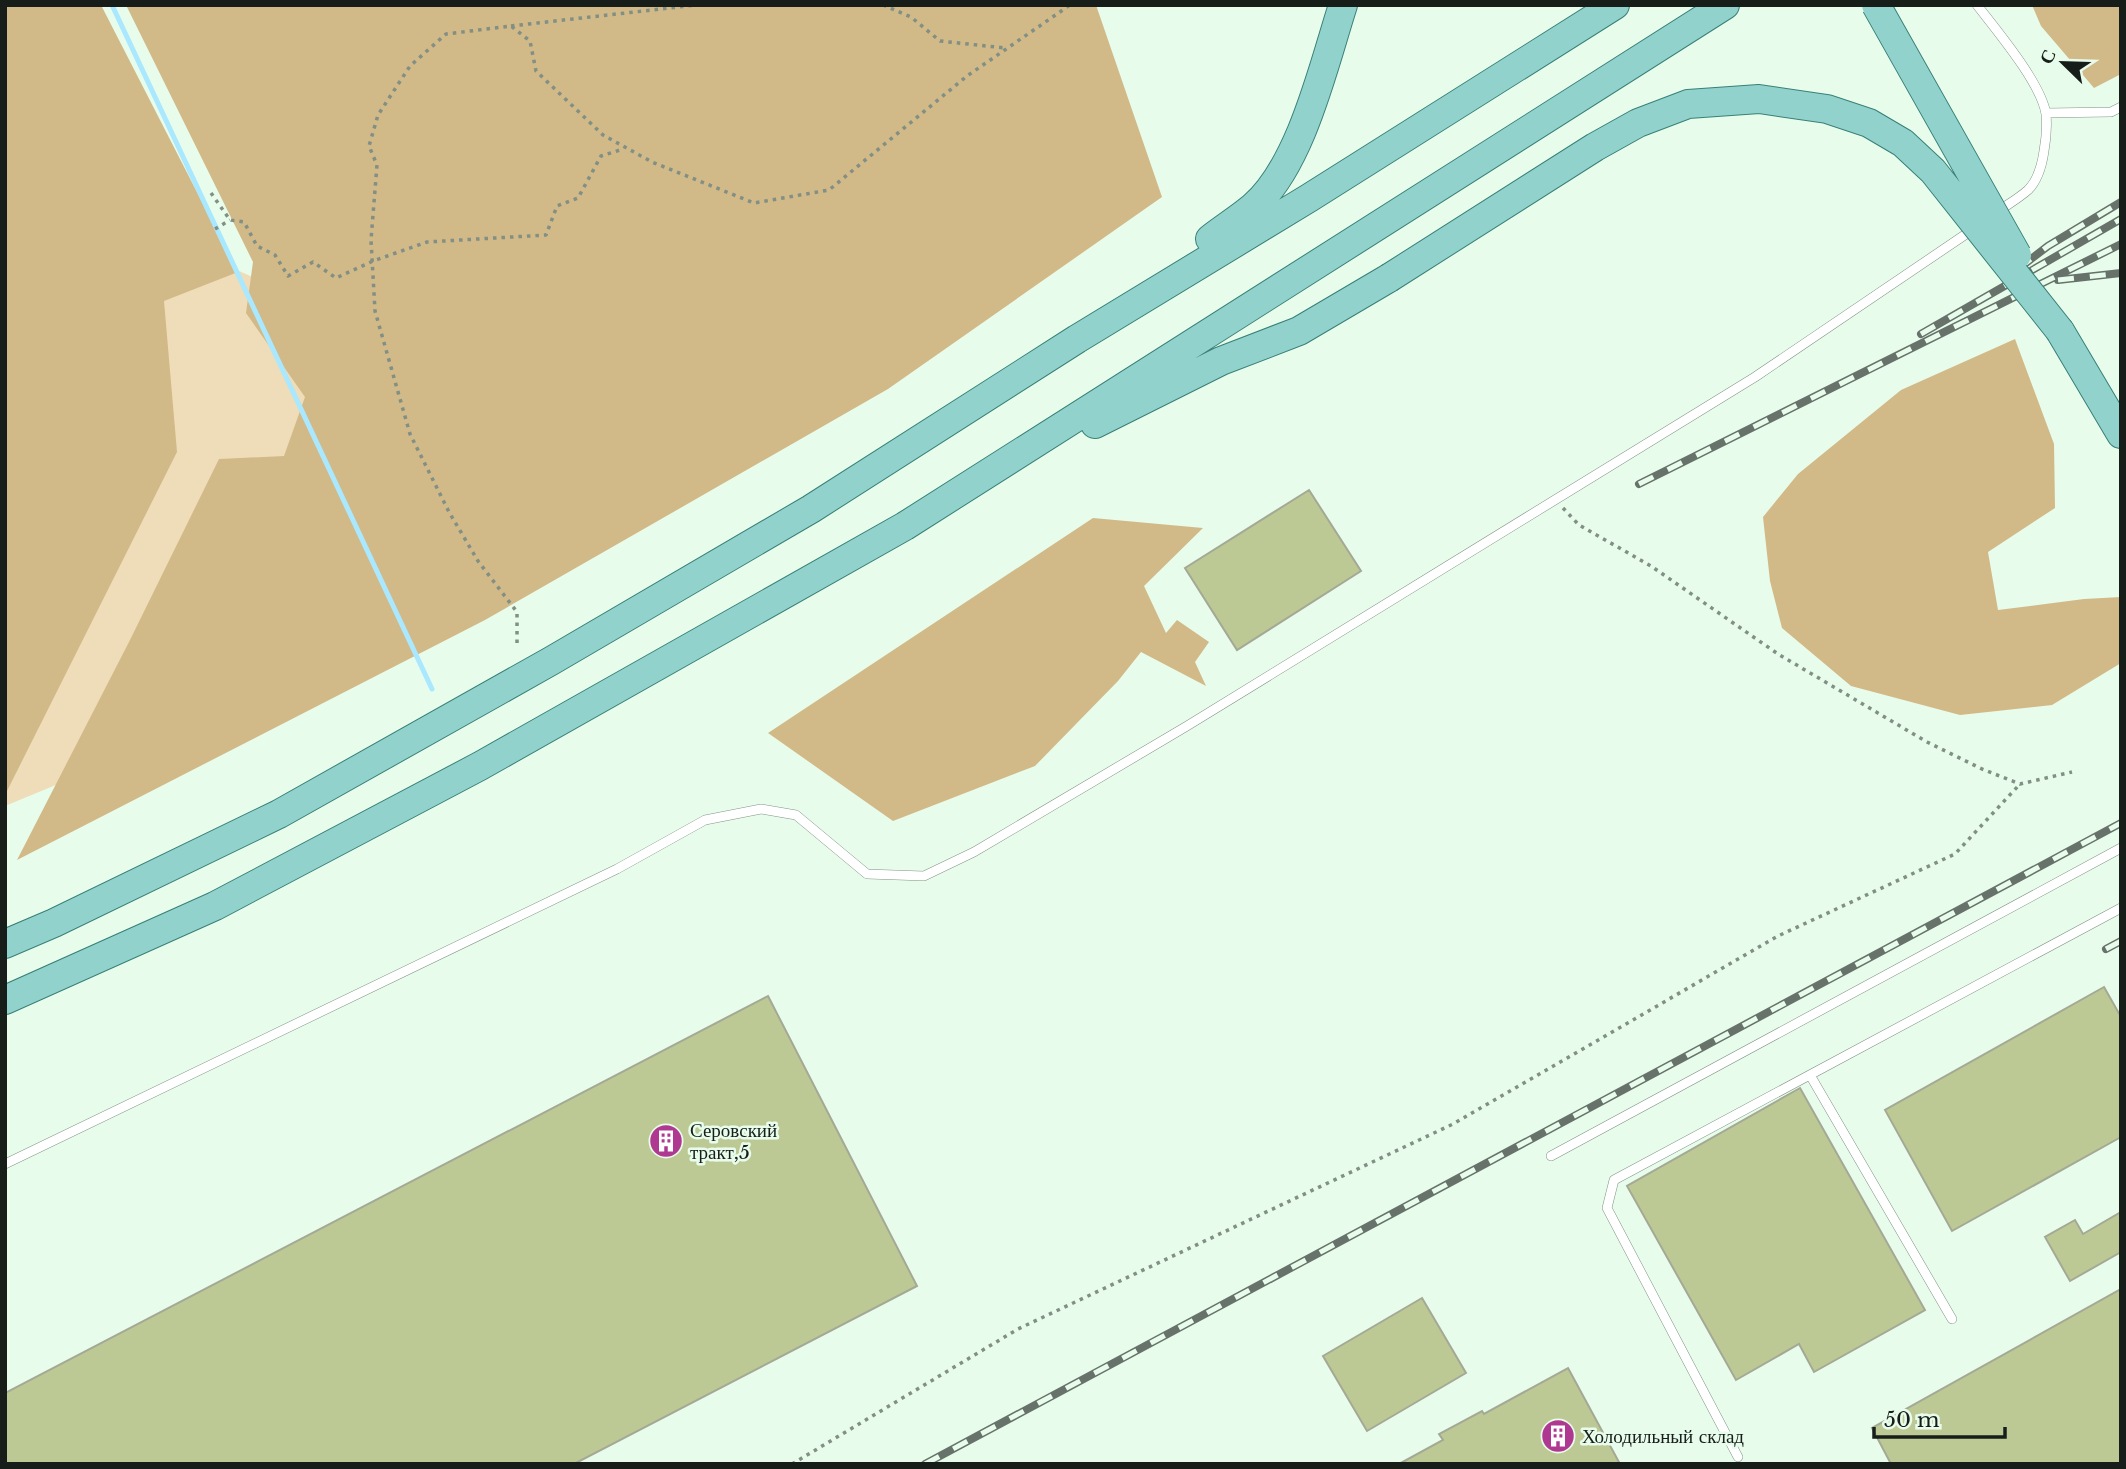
<svg xmlns="http://www.w3.org/2000/svg" width="2126" height="1469" viewBox="0 0 2126 1469" font-family="'Libre Baskerville',serif">
<style>
.green{fill:#efdcb8}
.forest{fill:#d2b988}
.lines{fill:none;stroke-linecap:round;stroke-linejoin:round}
.stream{stroke:#a9e8fe;stroke-width:5}
.building{fill:#bdc995;stroke:#a4a995;stroke-width:2}
.lane-casing{stroke:#839487;stroke-width:10}
.primary-casing{stroke:#388077;stroke-width:30}
.path{stroke:#818f84;stroke-width:3.5;stroke-dasharray:3.5 5;stroke-linecap:butt}
.lane{stroke:#fff;stroke-width:9}
.primary{stroke:#92d2cc;stroke-width:28}
.rail-casing{stroke:#67736a;stroke-width:8}
.rail{stroke:#e8fcec;stroke-width:5;stroke-dasharray:16;stroke-linecap:butt}
.primary-bridge-casing{stroke:#388077;stroke-width:30;stroke-linecap:butt}
.primary-bridge{stroke:#92d2cc;stroke-width:28}
.labels{text-anchor:middle;stroke-width:5;stroke-linejoin:round;paint-order:stroke}
.poi-label{font-size:19px;fill:#171e19;stroke:#e8fcec;text-anchor:start}
</style>
<rect width="100%" height="100%" fill="#e8fcec"/>
<!-- green -->
<path class="green" d="M 5,5 L 196,252 L 266,283 L 416,424 L 208,722 L 5,806 Z"/>
<!-- forest -->
<path class="forest" d="M 5,5 L 101,5 L 238,272 L 164,301 L 177,452 L 5,795 Z
M 126,5 L 1096,5 L 1162,197 L 888,389 L 485,620 L 17,860 L 130,640 L 219,459 L 284,456 L 305,397 L 246,313 L 253,262 Z
M 2032,5 L 2121,5 L 2121,74 L 2094,88 L 2041,26 Z
M 2015,339 L 2054,444 L 2055,508 L 1988,552 L 1998,610 L 2084,599 L 2121,597 L 2121,663 L 2052,705 L 1960,715 L 1851,686 L 1782,628 L 1770,581 L 1763,517 L 1798,474 L 1901,390 Z
M 1093,518 L 1203,528 L 1144,586 L 1166,633 L 1177,620 L 1209,642 L 1195,662 L 1206,686 L 1141,652 L 1118,681 L 1035,766 L 893,821 L 768,733 Z"/>
<g class="lines">
<!-- stream -->
<path class="stream" d="M 112,5 L 432,689"/>
</g>
<!-- building -->
<path class="building" d="M 1309,490 L 1361,571 L 1237,650 L 1185,568 Z
M 2104,987 L 2121,1017 L 2121,1137 L 1952,1231 L 1885,1110 Z
M 768,996 L 917,1286 L 574,1464 L 5,1464 L 5,1393 Z
M 1800,1088 L 1925,1310 L 1814,1372 L 1799,1344 L 1736,1380 L 1627,1186 Z
M 2121,1212 L 2121,1252 L 2070,1281 L 2045,1237 L 2075,1220 L 2083,1234 Z
M 2121,1289 L 2121,1464 L 1891,1464 L 1872,1428 Z
M 1422,1298 L 1466,1373 L 1367,1431 L 1323,1356 Z
M 1568,1368 L 1620,1464 L 1399,1464 L 1443,1440 L 1439,1434 L 1482,1411 L 1484,1414 Z"/>
<g class="lines">
<!-- lane casing -->
<g class="lane-casing">
<path id="lane" d="M 1977,5 C 1997,31 2041,83 2046,114 C 2047,125 2046,140 2044,151 C 2042,165 2038,180 2028,190 C 2019,198 2007,205 1997,212
M 2046,113 L 2111,112 L 2121,107
M 1810,1075 L 1952,1319
M 1551,1156 L 2121,848
M 5,1164 L 617,869 L 705,820 L 761,809 L 796,815 L 867,874 L 924,876 L 974,852 L 1187,726 L 1755,377 L 1975,228
M 1738,1457 L 1607,1208 L 1614,1180 L 2121,908"/>
</g>
<!-- primary casing -->
<g class="primary-casing">
<path id="primary" d="M 1210,239 C 1224,228 1240,218 1253,207 C 1301,166 1324,64 1343,5
M 2060,331 L 2121,434
M 1095,424 L 1221,361 L 1299,331 L 1389,278
M 5,944 L 54,923 L 279,814 L 551,661 L 811,509 L 1077,339 L 1309,198 L 1615,5
M 5,1000 L 215,906 L 480,766 L 905,526 L 1725,5"/>
</g>
<!-- path -->
<path class="path" d="M 883,5 L 911,17 L 940,41 L 1005,48
M 511,26 L 696,5
M 211,193 L 230,220 L 244,222 L 257,246 L 275,255 L 288,276 L 313,262 L 336,278 L 373,261 L 427,242 L 546,235 L 557,206 L 578,198 L 601,156 L 623,149
M 215,229 L 230,220
M 1563,508 L 1579,525 L 1651,566 L 1778,654 L 1927,742 L 1982,769 L 2020,784 L 2072,772
M 517,643 L 517,612 L 478,561 L 449,512 L 410,434 L 375,311 L 371,240 L 377,165 L 369,146 L 378,115 L 410,66 L 446,34 L 511,26 L 530,41 L 536,71 L 603,135 L 652,162 L 754,203 L 829,190 L 967,76 L 1070,5
M 792,1464 L 1018,1329 L 1453,1124 L 1778,936 L 1955,854 L 2020,784"/>
<!-- lane -->
<use href="#lane" class="lane"/>
<!-- primary -->
<use href="#primary" class="primary"/>
<!-- rail casing -->
<g class="rail-casing">
<path id="rail" d="M 2018,269 L 2048,246 L 2121,202
M 2058,280 L 2121,273
M 1921,334 L 2121,219
M 1639,484 L 2121,244
M 2106,949 L 2121,941
M 925,1464 L 2121,823"/>
</g>
<!-- rail -->
<use href="#rail" class="rail"/>
<!-- primary-bridge casing -->
<g class="primary-bridge-casing">
<path id="primary-bridge" d="M 1876,5 L 2017,255
M 1389,278 L 1595,147 L 1638,123 L 1688,104 L 1759,99 L 1827,109 L 1869,123 L 1903,143 L 1933,171 L 2060,331"/>
</g>
<!-- primary-bridge -->
<use href="#primary-bridge" class="primary-bridge"/>
</g>
<!-- icons -->
<defs>
<g id="building-disc" transform="scale(1.75)"><circle r="9.5" fill="#af3990" stroke="#e8fcec"/><path d="M-4-6H4V6H1V3H-1V6H-4ZM-2.5-4.3h1.7v1.8h-1.7ZM.8-4.3h1.7v1.8H.8ZM-2.5-1h1.7V.8h-1.7ZM.8-1h1.7V.8H.8Z" fill="#fff"/></g>
</defs>
<g fill-rule="evenodd">
<use href="#building-disc" x="666" y="1141"/>
<use href="#building-disc" x="1558" y="1436"/>
</g>
<g class="labels">
<!-- poi labels -->
<g class="poi-label">
<text x="690" y="1137">Серовский<tspan x="690" dy="22">тракт,5</tspan></text>
<text x="1582" y="1443">Холодильный склад</text>
</g>
</g>
<!-- border -->
<rect width="2126" height="1469" fill="none" stroke="#171e19" stroke-width="14"/>
<!-- north arrow -->
<g transform="translate(2063 63) rotate(293)" stroke="#e8fcec" stroke-width="5" paint-order="stroke">
<path d="M0-5L12 26L0 18L-12 26Z" fill="#171e19"/>
<text y="-10" font-size="19" font-weight="bold" text-anchor="middle" fill="#171e19">С</text>
</g>
<!-- scale -->
<path d="M1874 1427v10h131v-10" fill="none" stroke="#171e19" stroke-width="3.5"/>
<text x="1884" y="1427" font-size="21" fill="#171e19" stroke="#e8fcec" stroke-width="5" paint-order="stroke">50 m</text>
</svg>
